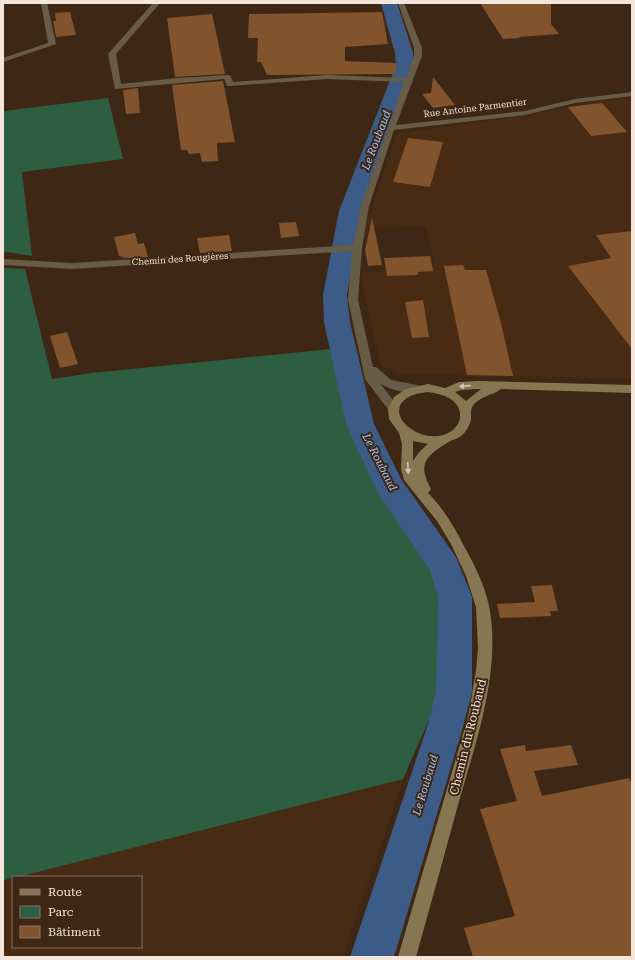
<svg xmlns="http://www.w3.org/2000/svg" width="635" height="960" viewBox="0 0 635 960" font-family="'Roboto Serif',serif">
<style>
.built{fill:#472b12}
.green{fill:#2e5e42}
.lines{fill:none;stroke-linecap:round;stroke-linejoin:round}
.river{fill:#3d5b87;fill-rule:evenodd}
.building{fill:#81542d}
.street{fill:#675c46;fill-rule:evenodd}
.secondary{fill:#877652;fill-rule:evenodd}
.oneway{fill:#d4c4b2}
.labels{text-anchor:middle;stroke-width:4;stroke-linejoin:round;paint-order:stroke}
.far-street-label{font-size:9px;fill:#f5e6db;stroke:#3e2714}
.water-label{font-size:11px;font-style:italic;fill:#a2c7ff;stroke:#3e2714}
.near-street-label{font-size:12px;fill:#f5e6db;stroke:#3e2714}
</style>
<rect width="100%" height="100%" fill="#3e2714"/>
<!-- built -->
<path class="built" d="M 632,97 L 632,379 L 397,374 L 380,363 L 360,273 L 435,264 L 426,226 L 365,229 L 397,133 L 518,117 L 604,100 Z
M 403,779 L 343,957 L 3,957 L 3,881 L 13,878 L 13,947 L 141,947 L 141,877 L 18,877 Z"/>
<!-- green -->
<path class="green" d="M 108,98 L 123,159 L 22,172 L 32,256 L 7,252 L 3,253 L 4,111 Z
M 3,268 L 25,269 L 52,379 L 92,373 L 331,349 L 353,433 L 386,489 L 435,562 L 444,595 L 442,690 L 403,779 L 18,877 L 13,877 L 3,881 Z"/>
<g class="lines">
<!-- river -->
<path class="river" d="M 381,3 L 397,3 L 413,53 L 414,65 L 361,211 L 347,295 L 350,322 L 374,424 L 401,479 L 456,557 L 472,597 L 472,692 L 463,727 L 394,957 L 350,957 L 427,727 L 436,692 L 438,597 L 430,570 L 378,493 L 346,424 L 324,322 L 323,295 L 339,211 L 396,65 L 395,53 Z"/>
</g>
<!-- building -->
<path class="building" d="M 480,3 L 551,3 L 551,24 L 559,34 L 519,37 L 520,38 L 503,39 Z
M 70,12 L 76,35 L 56,37 L 53,21 L 56,21 L 55,13 Z
M 382,12 L 388,44 L 345,47 L 345,61 L 396,63 L 396,74 L 267,75 L 261,62 L 257,62 L 258,38 L 248,38 L 249,14 Z
M 212,14 L 225,74 L 175,77 L 167,18 Z
M 433,77 L 455,105 L 433,108 L 422,94 L 431,93 Z
M 223,81 L 235,142 L 217,143 L 218,161 L 202,162 L 200,153 L 189,154 L 187,150 L 181,150 L 172,85 Z
M 138,88 L 140,113 L 126,114 L 123,90 Z
M 602,103 L 627,132 L 591,136 L 568,107 Z
M 408,138 L 443,142 L 430,187 L 393,182 Z
M 372,218 L 382,265 L 368,266 L 365,250 Z
M 296,222 L 299,236 L 281,238 L 279,223 Z
M 632,231 L 632,349 L 568,266 L 611,258 L 596,235 Z
M 135,233 L 138,244 L 144,243 L 148,257 L 126,258 L 119,256 L 114,237 Z
M 229,235 L 232,251 L 200,253 L 197,238 Z
M 430,256 L 433,271 L 418,272 L 418,275 L 387,276 L 384,258 Z
M 463,265 L 465,270 L 486,270 L 501,323 L 513,376 L 467,375 L 444,266 Z
M 423,300 L 429,337 L 412,338 L 405,302 Z
M 67,332 L 78,364 L 60,368 L 50,336 Z
M 552,585 L 558,611 L 550,611 L 551,616 L 500,618 L 497,604 L 535,602 L 531,586 Z
M 525,745 L 526,751 L 571,745 L 578,765 L 534,771 L 542,796 L 629,778 L 632,785 L 632,957 L 473,957 L 464,928 L 515,916 L 480,809 L 517,801 L 500,749 Z"/>
<g class="lines">
<!-- street -->
<path class="street" d="M 41,3 L 47,3 L 56,44 L 3,62 L 3,58 L 48,43 Z
M 153,3 L 160,3 L 116,54 L 121,84 L 177,78 L 227,75 L 230,75 L 233,82 L 327,75 L 406,78 L 414,56 L 414,48 L 398,3 L 404,3 L 422,48 L 422,56 L 396,125 L 525,111 L 575,99 L 632,92 L 632,96 L 575,103 L 525,115 L 394,130 L 369,206 L 362,248 L 358,300 L 373,367 L 376,367 L 391,380 L 417,385 L 421,386 L 422,389 L 421,392 C 409,395 390,390 380,383 L 400,409 L 398,412 L 390,412 L 365,379 L 348,300 L 352,251 L 72,269 L 3,265 L 3,259 L 72,263 L 353,245 L 361,206 L 404,82 L 327,79 L 230,86 L 227,86 L 224,79 L 115,89 L 108,54 Z"/>
<!-- secondary -->
<path class="secondary" d="M 477,381 L 632,385 L 632,393 L 501,389 C 492,396 475,397 471,410 C 471,410 471,414 471,415 C 472,421 468,428 465,432 C 460,439 453,439 447,443 C 424,457 418,465 431,489 L 428,493 C 444,509 455,528 465,548 C 475,566 485,586 489,606 C 502,671 475,744 458,805 C 444,856 430,907 416,957 L 398,957 L 468,717 L 476,671 L 478,648 L 476,607 L 466,576 L 451,544 L 437,521 L 404,480 L 401,469 L 402,444 L 399,433 L 389,419 L 388,409 L 394,397 L 406,389 L 428,384 L 445,388 L 459,382 ZM 477,389 L 481,389 L 466,401 L 455,392 L 461,390 ZM 428,392 C 442,394 462,399 460,418 C 459,424 455,429 450,432 C 421,449 376,410 413,395 C 417,393 423,393 428,392 ZM 413,441 L 428,444 L 419,452 L 413,461 Z"/>
</g>
<!-- one-way arrows -->
<defs><path id="oneway-solid" d="M-6-.8H1V-3.2L6.5 0L1 3.2V.8H-6Z"/></defs>
<g class="oneway">
<use href="#oneway-solid" transform="translate(465 386) rotate(175)"/>
<use href="#oneway-solid" transform="translate(408 468) rotate(87)"/>
</g>
<g class="labels">
<!-- far-street labels -->
<g class="far-street-label">
<text transform="translate(475 108) rotate(-7)" y="3">Rue Antoine Parmentier</text>
<text transform="translate(180 259) rotate(-4)" y="3">Chemin des Rougières</text>
</g>
<!-- water labels -->
<g class="water-label">
<text transform="translate(376 140) rotate(-69)" y="4">Le Roubaud</text>
<text transform="translate(380 462) rotate(63)" y="4">Le Roubaud</text>
<text transform="translate(425 785) rotate(-73)" y="4">Le Roubaud</text>
</g>
<!-- near-street labels -->
<g class="near-street-label">
<text transform="translate(468 737) rotate(-76)" y="4">Chemin du Roubaud</text>
</g>
</g>
<!-- border -->
<rect width="635" height="960" fill="none" stroke="#f5e6db" stroke-width="8"/>
<!-- legend -->
<rect x="12" y="876" width="130" height="72" fill="#3e2714" stroke="#877364"/>
<rect x="20" y="889" width="20" height="6" fill="#877652" stroke="#877364"/>
<text x="48" y="896" font-size="12" fill="#f5e6db">Route</text>
<rect x="20" y="906" width="20" height="12" fill="#2e5e42" stroke="#877364"/>
<text x="48" y="916" font-size="12" fill="#f5e6db">Parc</text>
<rect x="20" y="926" width="20" height="12" fill="#81542d" stroke="#877364"/>
<text x="48" y="936" font-size="12" fill="#f5e6db">Bâtiment</text>
</svg>
